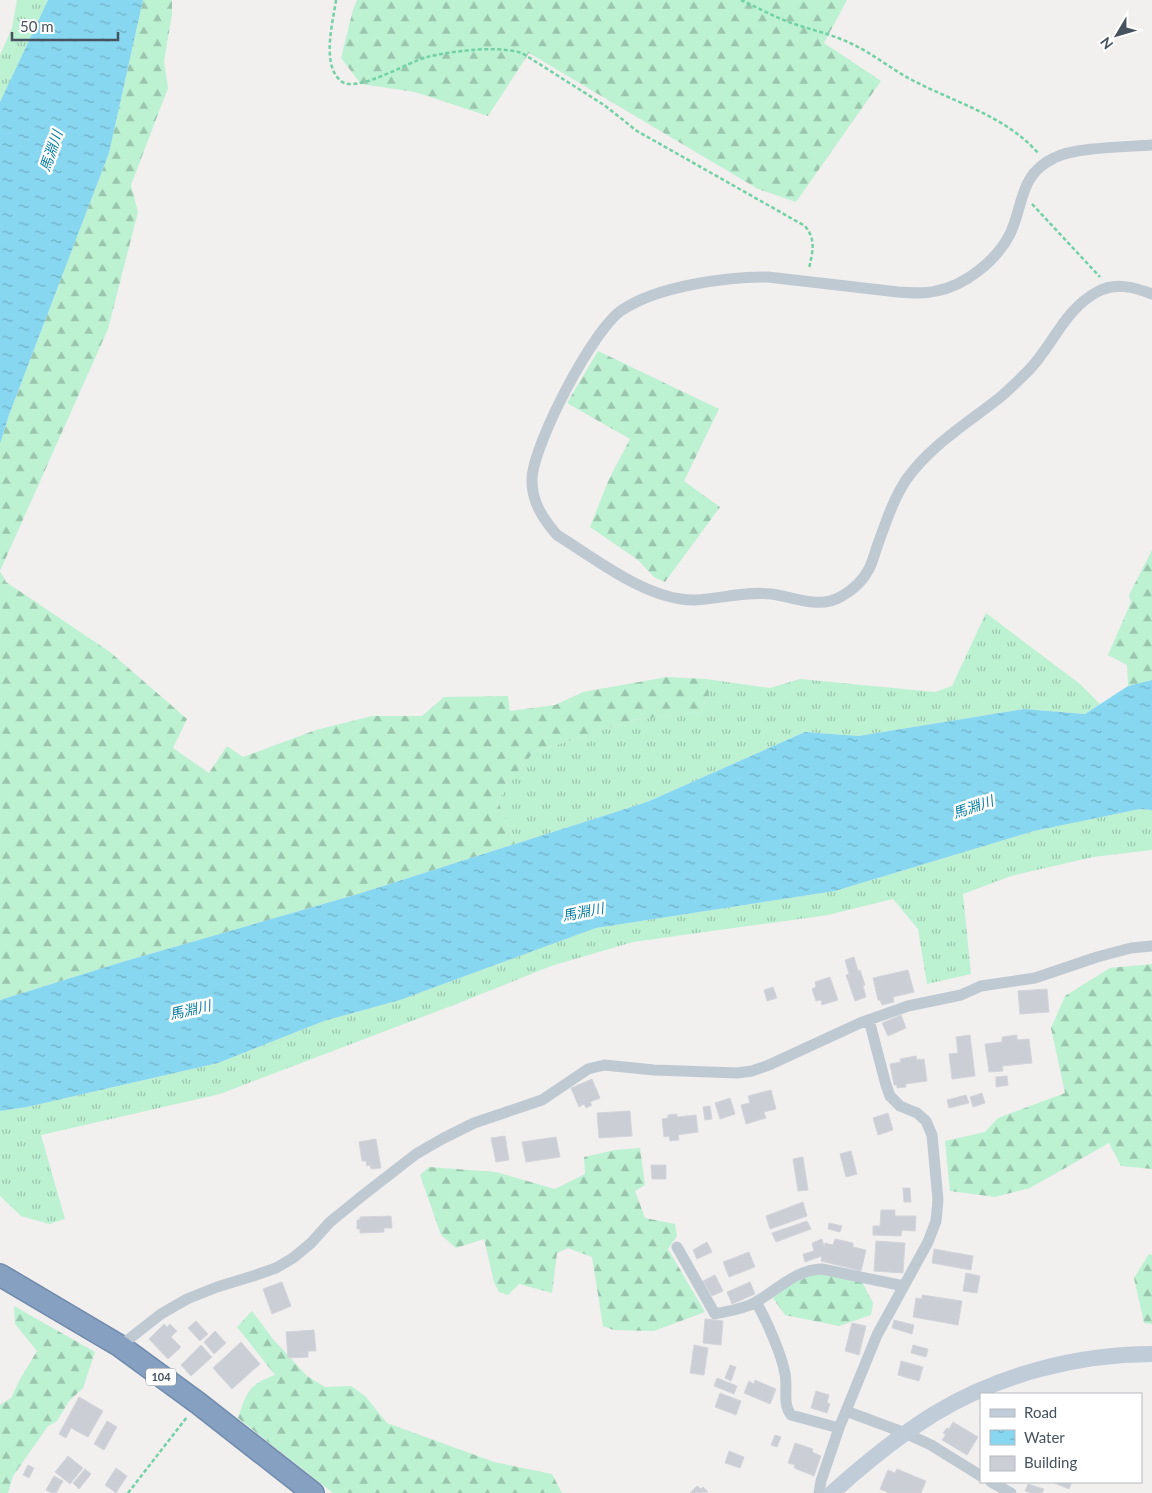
<svg xmlns="http://www.w3.org/2000/svg" width="1152" height="1493" viewBox="0 0 1152 1493" font-family="Lato,'Noto Sans JP',sans-serif">
<style>
.grass{fill:url(#grass-tufts)}
.forest{fill:url(#forest-firs)}
.water{fill:url(#water-ripples)}
.building{fill:#cbced4;stroke:#d3d5db}
.lines{fill:none;stroke-linecap:round;stroke-linejoin:round}
.highway-casing{stroke:#708bac;stroke-width:24}
.path{stroke:#72d1a5;stroke-width:2.5;stroke-dasharray:4 2.5;stroke-linecap:butt}
.street{stroke:#bfc9d2;stroke-width:11}
.secondary{stroke:#c1ccd9;stroke-width:16}
.highway{stroke:#85a0c0;stroke-width:21}
.labels{text-anchor:middle;stroke-width:5;stroke-linejoin:round;paint-order:stroke}
.shield{fill:#fff;stroke:#7e868e;stroke-width:1}
.shield-label{font-size:11px;font-weight:bold;fill:#46525e}
.water-label{font-size:14px;font-style:italic;fill:#077da1;stroke:#fff}
</style>
<defs>
<pattern id="grass-tufts" width="24" height="20" patternUnits="userSpaceOnUse" patternTransform="scale(1.25)"><rect width="24" height="20" fill="#bcf1d2"/><path d="M3 7l-1-3M5 7V3M7 7l1-3M15 17l-1-3M17 17v-4M19 17l1-3" fill="none" stroke="#9bc6ae"/></pattern>
<pattern id="forest-firs" width="22" height="20" patternUnits="userSpaceOnUse" patternTransform="scale(1.25)"><rect width="22" height="20" fill="#bcf1d2"/><path d="M5 1l3.5 6h-7zM16 11l3.5 6h-7z" fill="#9bc6ae"/></pattern>
<pattern id="water-ripples" width="26" height="14" patternUnits="userSpaceOnUse" patternTransform="scale(1.25)"><rect width="26" height="14" fill="#87d7f0"/><path d="M2 4q2-2 4 0t4 0M15 11q2-2 4 0t4 0" fill="none" stroke="#70b1c6"/></pattern>
</defs>
<rect width="100%" height="100%" fill="#f2efef"/>
<!-- grass -->
<path class="grass" d="M 17,0 L 48,0 L 0,102 L 0,55 L 12,28 Z
M 986,613 L 1080,684 L 1100,704 L 1085,714 L 1024,709 L 858,736 L 805,732 L 647,802 L 515,844 L 498,801 L 508,783 L 534,752 L 634,720 L 700,712 L 709,693 L 706,679 L 770,688 L 800,679 L 935,692 L 952,686 Z
M 1140,809 L 1152,810 L 1152,850 L 1093,857 L 1011,876 L 963,894 L 971,974 L 927,984 L 918,929 L 893,899 L 828,915 L 633,942 L 551,966 L 459,1003 L 220,1094 L 41,1135 L 65,1219 L 49,1224 L 21,1216 L 0,1196 L 0,1111 L 27,1107 L 218,1063 L 324,1021 L 400,1000 L 596,928 L 835,891 L 1034,831 Z"/>
<!-- forest -->
<path class="forest" d="M 143,0 L 172,0 L 172,15 L 164,61 L 168,88 L 131,185 L 138,212 L 108,329 L 0,571 L 0,444 L 9,415 L 109,153 Z
M 357,0 L 847,0 L 824,43 L 881,81 L 796,202 L 758,189 L 529,53 L 488,116 L 415,92 L 361,84 L 341,58 L 353,10 Z
M 598,351 L 719,409 L 684,481 L 720,507 L 665,582 L 654,577 L 638,560 L 590,527 L 609,479 L 630,439 L 567,403 Z
M 1152,550 L 1152,680 L 1128,686 L 1127,665 L 1108,655 L 1131,602 L 1129,595 Z
M 0,571 L 6,582 L 110,652 L 187,719 L 173,748 L 209,773 L 227,746 L 243,757 L 316,730 L 372,716 L 422,716 L 444,697 L 508,696 L 510,711 L 555,705 L 583,692 L 667,677 L 706,679 L 709,693 L 700,712 L 634,720 L 534,752 L 508,783 L 498,801 L 515,844 L 358,894 L 122,962 L 0,1000 Z
M 1152,964 L 1152,1169 L 1121,1166 L 1109,1143 L 1030,1188 L 995,1197 L 950,1191 L 945,1141 L 985,1132 L 998,1118 L 1065,1093 L 1051,1028 L 1065,996 L 1110,968 Z
M 640,1148 L 645,1185 L 635,1191 L 645,1218 L 675,1224 L 677,1236 L 668,1249 L 705,1312 L 654,1331 L 614,1330 L 603,1326 L 592,1257 L 568,1248 L 557,1253 L 552,1293 L 519,1284 L 508,1295 L 499,1292 L 494,1282 L 484,1239 L 456,1248 L 441,1235 L 420,1175 L 429,1167 L 496,1172 L 555,1189 L 585,1174 L 584,1157 L 615,1150 Z
M 1149,1254 L 1152,1255 L 1152,1324 L 1144,1323 L 1134,1278 Z
M 817,1273 L 862,1282 L 873,1303 L 871,1315 L 839,1326 L 785,1315 L 773,1298 L 787,1286 Z
M 14,1306 L 95,1352 L 83,1388 L 69,1401 L 57,1421 L 48,1426 L 13,1476 L 8,1493 L 0,1493 L 0,1405 L 11,1398 L 20,1379 L 37,1351 L 15,1324 Z
M 252,1311 L 273,1339 L 307,1376 L 325,1387 L 351,1386 L 366,1397 L 387,1423 L 494,1462 L 552,1474 L 562,1493 L 333,1493 L 238,1418 C 247,1392 248,1385 275,1375 L 237,1327 Z"/>
<!-- water -->
<path class="water" d="M 48,0 L 143,0 L 109,153 L 9,415 L 0,444 L 0,102 Z
M 1152,680 L 1152,810 L 1140,809 L 1034,831 L 835,891 L 596,928 L 400,1000 L 324,1021 L 218,1063 L 27,1107 L 0,1111 L 0,1000 L 122,962 L 358,894 L 647,802 L 805,732 L 858,736 L 1024,709 L 1085,714 L 1128,686 Z"/>
<!-- building -->
<path class="building" d="M 854,957 L 858,971 L 860,970 L 865,985 L 863,986 L 866,997 L 855,1001 L 846,975 L 849,974 L 845,960 Z
M 908,970 L 914,992 L 893,997 L 894,1002 L 882,1005 L 880,1000 L 878,1000 L 873,978 Z
M 830,977 L 838,1000 L 822,1005 L 821,1000 L 816,1001 L 812,989 L 816,987 L 815,982 Z
M 773,987 L 777,998 L 767,1001 L 764,990 Z
M 1047,989 L 1049,1012 L 1020,1014 L 1018,991 Z
M 901,1015 L 906,1028 L 888,1036 L 882,1023 Z
M 970,1035 L 975,1076 L 952,1079 L 949,1054 L 958,1053 L 956,1037 Z
M 1017,1035 L 1017,1040 L 1029,1039 L 1032,1063 L 1002,1066 L 1003,1071 L 989,1072 L 985,1044 L 1002,1042 L 1002,1037 Z
M 916,1056 L 917,1060 L 924,1059 L 927,1081 L 906,1084 L 906,1087 L 897,1088 L 897,1085 L 894,1085 L 890,1064 L 901,1062 L 900,1059 Z
M 1007,1076 L 1008,1085 L 996,1087 L 996,1077 Z
M 592,1079 L 600,1098 L 590,1102 L 592,1105 L 586,1108 L 584,1104 L 579,1107 L 571,1088 Z
M 771,1090 L 776,1109 L 764,1112 L 766,1118 L 746,1124 L 741,1105 L 750,1103 L 748,1096 Z
M 982,1093 L 985,1103 L 973,1107 L 970,1097 Z
M 966,1095 L 969,1103 L 949,1108 L 947,1100 Z
M 730,1098 L 735,1114 L 720,1119 L 715,1103 Z
M 710,1106 L 712,1119 L 705,1120 L 703,1107 Z
M 630,1111 L 632,1136 L 599,1138 L 597,1113 Z
M 888,1113 L 893,1130 L 878,1135 L 873,1118 Z
M 677,1114 L 677,1117 L 696,1115 L 698,1132 L 678,1135 L 679,1140 L 670,1141 L 669,1136 L 664,1137 L 662,1119 L 668,1118 L 668,1115 Z
M 505,1136 L 509,1160 L 496,1162 L 491,1138 Z
M 556,1137 L 560,1157 L 526,1162 L 522,1142 Z
M 376,1139 L 381,1168 L 371,1169 L 370,1165 L 367,1166 L 366,1161 L 362,1161 L 359,1142 Z
M 851,1151 L 857,1174 L 846,1177 L 840,1154 Z
M 803,1157 L 808,1190 L 798,1191 L 793,1159 Z
M 651,1165 L 666,1165 L 666,1179 L 652,1179 Z
M 903,1188 L 910,1188 L 911,1202 L 904,1202 Z
M 803,1202 L 807,1216 L 770,1229 L 766,1216 Z
M 881,1210 L 895,1210 L 895,1216 L 916,1216 L 915,1231 L 902,1230 L 901,1236 L 873,1235 L 873,1226 L 880,1226 Z
M 391,1216 L 392,1228 L 384,1228 L 384,1232 L 360,1233 L 360,1229 L 357,1229 L 357,1220 L 360,1220 L 360,1217 Z
M 807,1221 L 811,1229 L 776,1242 L 772,1233 Z
M 829,1223 L 842,1226 L 840,1232 L 828,1229 Z
M 822,1239 L 824,1247 L 825,1243 L 833,1245 L 835,1239 L 853,1243 L 853,1247 L 866,1250 L 861,1271 L 821,1261 L 822,1256 L 805,1262 L 803,1254 L 814,1251 L 812,1243 Z
M 876,1241 L 905,1243 L 903,1273 L 874,1271 Z
M 707,1242 L 712,1252 L 697,1259 L 693,1250 Z
M 934,1249 L 973,1256 L 971,1270 L 932,1263 Z
M 749,1252 L 755,1267 L 729,1277 L 723,1262 Z
M 966,1273 L 980,1276 L 977,1293 L 963,1291 Z
M 715,1275 L 723,1291 L 712,1296 L 703,1281 Z
M 282,1282 L 291,1306 L 272,1314 L 263,1289 Z
M 750,1282 L 755,1294 L 732,1304 L 727,1292 Z
M 922,1295 L 962,1301 L 958,1325 L 913,1317 L 916,1298 L 922,1299 Z
M 705,1319 L 723,1321 L 721,1345 L 703,1343 Z
M 894,1320 L 914,1325 L 912,1334 L 892,1328 Z
M 196,1321 L 208,1334 L 200,1341 L 188,1328 Z
M 852,1323 L 866,1326 L 859,1355 L 845,1351 Z
M 164,1324 L 167,1327 L 170,1324 L 177,1331 L 171,1337 L 181,1347 L 168,1359 L 149,1339 Z
M 314,1330 L 316,1351 L 308,1351 L 308,1357 L 288,1358 L 286,1332 Z
M 215,1331 L 226,1343 L 214,1354 L 204,1342 Z
M 241,1342 L 260,1364 L 232,1389 L 213,1368 Z
M 201,1345 L 212,1357 L 191,1376 L 181,1365 Z
M 694,1345 L 708,1348 L 704,1375 L 690,1373 Z
M 913,1345 L 928,1349 L 926,1357 L 911,1353 Z
M 901,1361 L 923,1367 L 919,1381 L 898,1375 Z
M 730,1365 L 736,1367 L 731,1381 L 725,1378 Z
M 717,1378 L 737,1386 L 734,1394 L 714,1386 Z
M 755,1380 L 776,1389 L 770,1404 L 744,1393 L 749,1381 L 754,1384 Z
M 816,1391 L 829,1395 L 827,1403 L 830,1404 L 827,1413 L 811,1408 Z
M 720,1393 L 741,1401 L 736,1415 L 715,1407 Z
M 79,1397 L 103,1411 L 88,1437 L 71,1428 L 66,1438 L 59,1434 Z
M 107,1421 L 117,1427 L 104,1450 L 94,1444 Z
M 953,1422 L 978,1437 L 967,1455 L 942,1440 L 946,1435 L 943,1433 L 947,1428 L 949,1429 Z
M 775,1435 L 781,1437 L 777,1447 L 771,1445 Z
M 795,1443 L 813,1449 L 812,1452 L 821,1456 L 814,1476 L 794,1468 L 795,1465 L 788,1463 Z
M 729,1451 L 744,1457 L 740,1468 L 725,1463 Z
M 68,1456 L 83,1468 L 70,1484 L 55,1472 Z
M 28,1465 L 34,1468 L 29,1478 L 23,1475 Z
M 116,1468 L 127,1476 L 116,1493 L 105,1485 Z
M 85,1469 L 91,1474 L 79,1489 L 73,1483 Z
M 897,1469 L 926,1481 L 921,1493 L 889,1493 L 880,1489 L 888,1470 L 895,1473 Z
M 54,1476 L 63,1481 L 56,1493 L 52,1493 L 46,1490 Z
M 1052,1482 L 1072,1482 L 1069,1489 Z
M 1028,1484 L 1044,1489 L 1042,1493 L 1031,1493 L 1025,1491 Z
M 697,1486 L 701,1489 L 703,1487 L 708,1492 L 690,1493 Z"/>
<g class="lines">
<!-- highway casing -->
<g class="highway-casing">
<path id="highway" d="M 0,1275 L 120,1346 L 198,1403 L 313,1493"/>
</g>
<!-- path -->
<path class="path" d="M 336,0 C 333,22 321,65 341,81 C 356,94 408,62 427,57 C 454,51 495,45 522,53 L 604,105 L 637,131 L 805,226 C 817,241 812,252 809,269
M 741,0 C 756,7 771,15 786,21 C 807,29 829,33 850,43 C 872,53 891,69 912,80 C 956,103 1006,116 1039,154
M 1032,204 L 1100,277
M 128,1493 L 187,1417"/>
<!-- street -->
<path class="street" d="M 1152,145 C 1127,147 1075,147 1054,158 C 1019,175 1024,204 1010,234 C 997,260 965,286 936,291 C 924,294 911,293 898,292 L 768,277 C 725,277 658,286 622,310 C 593,329 534,443 532,478 C 531,501 543,519 557,535 C 596,559 648,601 695,600 C 721,599 745,591 771,594 C 796,597 819,610 842,596 C 853,590 863,580 869,569 C 873,561 875,552 878,544 C 886,522 893,500 906,480 C 930,446 966,424 998,399 C 1009,390 1019,380 1029,370 C 1053,345 1065,309 1097,292 C 1115,282 1134,287 1152,294
M 677,1247 L 715,1314 C 729,1311 744,1309 756,1302 C 777,1290 797,1269 822,1269 L 904,1286
M 756,1302 C 766,1319 782,1355 785,1374 C 788,1388 782,1403 791,1415 L 839,1428
M 120,1346 L 161,1314 L 187,1299 L 217,1287 L 253,1276 L 276,1268 L 293,1258 L 311,1243 L 330,1222 L 362,1196 L 416,1154 L 442,1139 L 474,1123 L 542,1100 L 588,1069 L 604,1065 L 654,1070 L 737,1073 L 752,1071 L 769,1065 L 860,1023 L 908,1006 L 961,995 L 981,986 L 1035,978 L 1097,957 L 1131,948 L 1152,946
M 846,1411 L 905,1433 L 931,1445 L 981,1476
M 991,1482 L 1011,1493
M 819,1493 L 821,1481 L 839,1428 L 877,1335 L 928,1242 L 936,1221 L 938,1200 L 932,1135 L 926,1121 L 917,1113 L 900,1106 L 890,1096 L 886,1085 L 869,1020"/>
<!-- secondary -->
<path class="secondary" d="M 832,1493 C 864,1464 897,1437 934,1414 C 998,1375 1077,1354 1152,1354"/>
<!-- highway -->
<use href="#highway" class="highway"/>
</g>
<g class="labels">
<!-- shield labels -->
<rect class="shield" x="146" y="1368.5" width="30" height="17" rx="4"/>
<g class="shield-label">
<text x="161" y="1381">104</text>
</g>
<!-- water labels -->
<g class="water-label">
<text transform="translate(51 151) rotate(-71)" y="5">馬淵川</text>
<text transform="translate(973 807) rotate(-19)" y="5">馬淵川</text>
<text transform="translate(583 912) rotate(-11)" y="5">馬淵川</text>
<text transform="translate(190 1010) rotate(-13)" y="5">馬淵川</text>
</g>
</g>
<!-- legend -->
<rect x="980" y="1393" width="162" height="90" fill="#ffffff" stroke="#b5babf"/>
<rect x="990" y="1409" width="25" height="8" fill="#c1ccd9" stroke="#b5babf"/>
<text x="1024" y="1418" font-size="15" fill="#46525e">Road</text>
<rect x="990" y="1430" width="25" height="15" fill="url(#water-ripples)" stroke="#b5babf"/>
<text x="1024" y="1443" font-size="15" fill="#46525e">Water</text>
<rect x="990" y="1456" width="25" height="15" fill="#cbced4" stroke="#b5babf"/>
<text x="1024" y="1468" font-size="15" fill="#46525e">Building</text>
<!-- north arrow -->
<g transform="translate(1117 35) rotate(232)" stroke="#ffffff" stroke-width="4" paint-order="stroke">
<path d="M0-4L9 19L0 12L-9 19Z" fill="#46525e"/>
<text y="-8" font-size="14" font-weight="bold" text-anchor="middle" fill="#46525e">N</text>
</g>
<!-- scale -->
<path d="M12 32v8h106v-8" fill="none" stroke="#46525e" stroke-width="2.5"/>
<text x="20" y="32" font-size="15" fill="#46525e" stroke="#ffffff" stroke-width="4" paint-order="stroke">50 m</text>
</svg>
